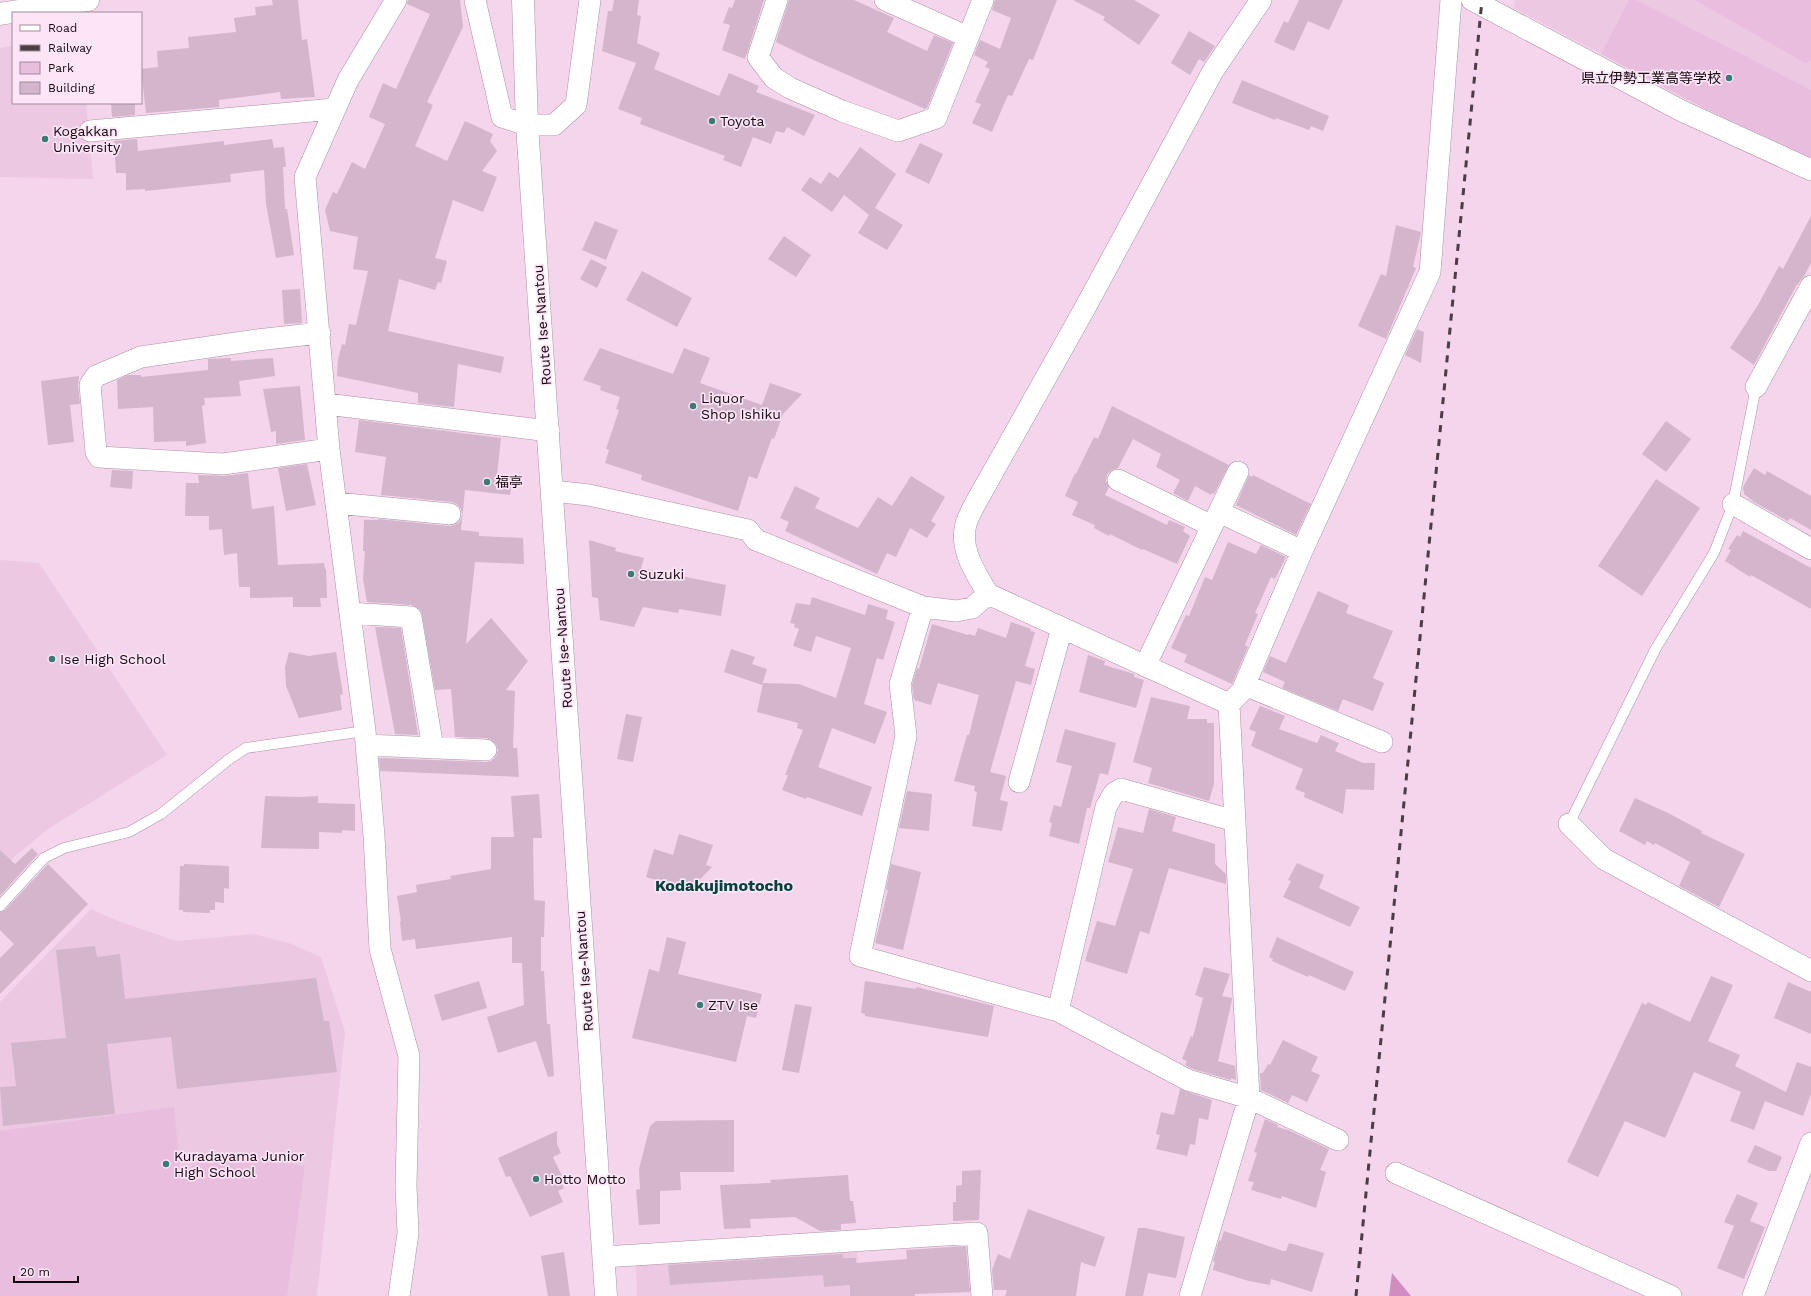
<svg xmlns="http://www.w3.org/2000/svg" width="1811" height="1296" viewBox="0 0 1811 1296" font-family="'Work Sans','Noto Sans JP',sans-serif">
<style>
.built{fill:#edc8e3}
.green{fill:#e9bdde}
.forest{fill:#d08dbf}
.building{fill:#d3b6cb}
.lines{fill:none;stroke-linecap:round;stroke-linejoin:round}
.lane-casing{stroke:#ad91a6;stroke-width:11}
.street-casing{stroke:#ad91a6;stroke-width:22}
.primary-casing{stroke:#ad91a6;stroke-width:23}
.lane{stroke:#fff;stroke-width:10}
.street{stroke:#fff;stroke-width:21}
.primary{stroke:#fff;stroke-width:22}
.rail{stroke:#4b3c46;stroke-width:3;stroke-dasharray:7 7;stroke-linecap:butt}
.poi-dot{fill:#377d76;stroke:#fde4f6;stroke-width:1.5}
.labels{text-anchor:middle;stroke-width:3.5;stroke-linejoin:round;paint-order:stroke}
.poi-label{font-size:14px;fill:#12080f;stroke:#fde4f6;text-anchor:start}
.street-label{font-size:14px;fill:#12080f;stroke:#fde4f6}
.quarter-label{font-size:16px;font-weight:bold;fill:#00423d;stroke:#fde4f6}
</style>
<rect width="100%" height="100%" fill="#f4d5eb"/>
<!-- built -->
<path class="built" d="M 1515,0 L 1811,0 L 1811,158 L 1722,118 L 1514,8 Z
M 13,46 L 13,103 L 86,103 L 93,179 L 0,177 L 0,48 Z
M 0,560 L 39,563 L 167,755 L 48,829 L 13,858 L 0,874 Z
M 91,909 L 118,921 L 176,941 L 253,934 L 289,943 L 321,957 L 345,1032 L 317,1296 L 0,1296 L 0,1002 Z
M 857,1248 L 860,1296 L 637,1296 L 636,1264 Z"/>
<!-- green -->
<path class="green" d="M 1629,0 L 1636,0 L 1811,90 L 1811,155 L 1809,158 L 1692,102 L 1601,54 Z
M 1695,0 L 1811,0 L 1811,61 L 1805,63 Z
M 174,1107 L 180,1171 L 222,1153 L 305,1166 L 287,1296 L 0,1296 L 0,1131 Z"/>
<!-- forest -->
<path class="forest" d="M 1392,1273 L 1411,1296 L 1389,1296 Z"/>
<!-- building -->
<path class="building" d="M 272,0 L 298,0 L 302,40 L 307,39 L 315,97 L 281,99 L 280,92 L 219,100 L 219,107 L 146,113 L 141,69 L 158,67 L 157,51 L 189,48 L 188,37 L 236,32 L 234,18 L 256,15 L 255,7 L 273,5 Z
M 408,0 L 460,0 L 463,27 L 427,102 L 433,105 L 415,146 L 447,161 L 465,121 L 493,134 L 490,141 L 497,151 L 482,171 L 497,177 L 483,212 L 453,200 L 435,258 L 447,261 L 441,283 L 438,282 L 435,290 L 399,279 L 388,331 L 504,357 L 501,373 L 458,364 L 454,407 L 418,403 L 418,393 L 337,376 L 338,360 L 342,344 L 345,345 L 349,324 L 356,325 L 368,271 L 353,269 L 358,237 L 330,231 L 325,210 L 333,192 L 337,194 L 352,162 L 365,169 L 385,124 L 369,117 L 383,83 L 396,89 L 430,14 L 407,4 Z
M 614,0 L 639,0 L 637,15 L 641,16 L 637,43 L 660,53 L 654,69 L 719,96 L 729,73 L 759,86 L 756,92 L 815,115 L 804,136 L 787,127 L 784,133 L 776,131 L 771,144 L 753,137 L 741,167 L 723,160 L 725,156 L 640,124 L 642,118 L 618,109 L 636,63 L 602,51 L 608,11 L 612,11 Z
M 735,0 L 764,0 L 745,59 L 722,50 L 730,25 L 723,23 L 729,7 L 732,8 Z
M 789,0 L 854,0 L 894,18 L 887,32 L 927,51 L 934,35 L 953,43 L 927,108 L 925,109 L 809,58 L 776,42 Z
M 995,0 L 1057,0 L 1033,60 L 1029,59 L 1012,96 L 1008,95 L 992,132 L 972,123 L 981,104 L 975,102 L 990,69 L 985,67 L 988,62 L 974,55 L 980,40 L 1000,49 L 1011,18 L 992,10 Z
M 1073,0 L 1134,0 L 1160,15 L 1139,45 L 1103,20 L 1105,17 Z
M 1299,0 L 1343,0 L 1329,30 L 1308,21 L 1294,51 L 1274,42 L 1284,21 L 1288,23 Z
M 1189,31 L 1215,46 L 1204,62 L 1199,59 L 1190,75 L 1171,63 Z
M 1242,80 L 1329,116 L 1323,131 L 1311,126 L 1309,130 L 1276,118 L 1275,120 L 1232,103 Z
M 111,103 L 135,103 L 135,115 L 112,117 Z
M 137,139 L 138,151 L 224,141 L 224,145 L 272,139 L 274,148 L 284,147 L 286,167 L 283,167 L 285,209 L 287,209 L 294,255 L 276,258 L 266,204 L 264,170 L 230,174 L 231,182 L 145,191 L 145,189 L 126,190 L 126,173 L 116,173 L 114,141 Z
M 920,143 L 943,154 L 929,184 L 905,172 Z
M 860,147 L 896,174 L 875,208 L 903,225 L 887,250 L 858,233 L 869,215 L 844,195 L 832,212 L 801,190 L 810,177 L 821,184 L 829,172 L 838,178 Z
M 1811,216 L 1811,263 L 1804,276 L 1796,286 L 1754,365 L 1730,348 L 1758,305 L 1779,266 L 1783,269 Z
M 595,221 L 618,230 L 606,260 L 582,250 Z
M 1396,225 L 1421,232 L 1413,267 L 1416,268 L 1386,339 L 1358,326 L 1381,274 L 1386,276 Z
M 784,236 L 811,255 L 796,277 L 768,259 Z
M 591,259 L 607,267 L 597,288 L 580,279 Z
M 642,271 L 692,298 L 677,327 L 626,300 Z
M 300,289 L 302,323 L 284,324 L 282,290 Z
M 1417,329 L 1424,332 L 1421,363 L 1405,355 Z
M 600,348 L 673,374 L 684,348 L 710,358 L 700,383 L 762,405 L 770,383 L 802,394 L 783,414 L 774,439 L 772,438 L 757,479 L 749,476 L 738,511 L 641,480 L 642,475 L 605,463 L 609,450 L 606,449 L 619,410 L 616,409 L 620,397 L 600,390 L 601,386 L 583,380 Z
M 231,358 L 231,361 L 273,358 L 275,376 L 239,381 L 241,396 L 204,398 L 205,405 L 202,406 L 206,443 L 186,446 L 186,441 L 154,442 L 153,407 L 118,409 L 117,380 L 128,375 L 141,375 L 141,377 L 208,370 L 208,359 Z
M 79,376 L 78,386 L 80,404 L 70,405 L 74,442 L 48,445 L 41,381 Z
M 300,386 L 305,440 L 276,444 L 276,431 L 271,432 L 263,389 Z
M 1112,406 L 1229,465 L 1214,494 L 1212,493 L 1211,495 L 1195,486 L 1188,501 L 1173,493 L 1180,480 L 1156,467 L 1161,454 L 1133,439 L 1118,468 L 1112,470 L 1107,474 L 1106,481 L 1109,487 L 1105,495 L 1167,525 L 1169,520 L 1185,527 L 1183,531 L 1190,536 L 1177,564 L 1143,549 L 1142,550 L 1110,534 L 1109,536 L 1094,528 L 1095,525 L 1072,515 L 1078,502 L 1065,496 L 1075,473 L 1076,474 L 1094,437 L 1098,439 Z
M 359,420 L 501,438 L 497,475 L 513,476 L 510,495 L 465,490 L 461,530 L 479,532 L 479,536 L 523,538 L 524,564 L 475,562 L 466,644 L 491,618 L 528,661 L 506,690 L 515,691 L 513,748 L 517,748 L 519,777 L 380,771 L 379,758 L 486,762 L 491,761 L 496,757 L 498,750 L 496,744 L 492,740 L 487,738 L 455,737 L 451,689 L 435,690 L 421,610 L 412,605 L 367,602 L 363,579 L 365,551 L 363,551 L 364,520 L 378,520 L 378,519 L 449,526 L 455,525 L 460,521 L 462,515 L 461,509 L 457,504 L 452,502 L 381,495 L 386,457 L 355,452 Z
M 1666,421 L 1691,439 L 1666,472 L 1642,454 Z
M 307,464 L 316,505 L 286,511 L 278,468 Z
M 1754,468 L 1765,475 L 1767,471 L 1811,496 L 1811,530 L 1790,518 L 1788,521 L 1754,502 L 1744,494 L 1743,487 Z
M 112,470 L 133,471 L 132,489 L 110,487 Z
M 248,473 L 252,509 L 274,506 L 278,565 L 324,563 L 325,569 L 326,569 L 327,598 L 320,598 L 321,607 L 293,607 L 293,597 L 250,598 L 250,587 L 239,587 L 237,553 L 224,555 L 222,529 L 209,530 L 209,516 L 185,516 L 186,483 L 199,483 L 198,475 L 225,476 Z
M 1249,475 L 1252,477 L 1253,475 L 1311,504 L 1296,535 L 1236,505 Z
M 911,476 L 945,497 L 931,521 L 936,524 L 927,538 L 910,528 L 896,557 L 887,553 L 877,574 L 785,531 L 789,522 L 780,518 L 795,486 L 820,498 L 815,508 L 858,528 L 878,497 L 892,506 Z
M 1656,479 L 1700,508 L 1642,596 L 1598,566 Z
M 1743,531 L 1811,568 L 1811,609 L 1751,575 L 1750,577 L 1725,561 L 1731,550 L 1728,549 L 1737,535 L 1740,537 Z
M 589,540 L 616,548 L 615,551 L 644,558 L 641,568 L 726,585 L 721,616 L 679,609 L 678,613 L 643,607 L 634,627 L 600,620 L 598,598 L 592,597 Z
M 1228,542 L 1256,554 L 1261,545 L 1286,557 L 1275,579 L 1271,577 L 1255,613 L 1258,614 L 1245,645 L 1248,647 L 1232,684 L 1184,662 L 1187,655 L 1171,648 L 1186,615 L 1189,616 L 1205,577 L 1212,580 Z
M 1318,591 L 1349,605 L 1346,613 L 1393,631 L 1373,678 L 1384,683 L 1373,711 L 1343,699 L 1338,711 L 1282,688 L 1285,682 L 1263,672 L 1270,656 L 1286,663 Z
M 812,597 L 865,615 L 868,604 L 888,610 L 886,619 L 895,622 L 883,660 L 877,658 L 864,704 L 887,712 L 875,744 L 832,728 L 819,765 L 818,767 L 872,787 L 862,816 L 807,797 L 806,799 L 782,790 L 788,775 L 785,775 L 803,730 L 797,728 L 798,723 L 757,712 L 763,683 L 799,684 L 836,698 L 851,648 L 816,636 L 811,652 L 793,646 L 799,629 L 794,627 L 795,624 L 790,623 L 796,603 L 810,605 Z
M 1011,622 L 1031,629 L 1030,631 L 1035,632 L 1025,666 L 1035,669 L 1031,685 L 1016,681 L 990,772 L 1006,776 L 1000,800 L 1008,802 L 1002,831 L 972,826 L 977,792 L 974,791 L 975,786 L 954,781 L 967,735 L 969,735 L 979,695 L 938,683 L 931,705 L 914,700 L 912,685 L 917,668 L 919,669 L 932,624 L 968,635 L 969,634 L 975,636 L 978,628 L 1006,638 Z
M 375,627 L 401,628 L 418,735 L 395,734 Z
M 731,649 L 755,657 L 752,664 L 767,669 L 762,685 L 724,672 Z
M 289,652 L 309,656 L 336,652 L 343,694 L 340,695 L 342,710 L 299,718 L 286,686 L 285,667 Z
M 1088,655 L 1105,661 L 1104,665 L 1134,674 L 1134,677 L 1144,680 L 1136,708 L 1079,692 Z
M 1151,697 L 1190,706 L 1187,719 L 1207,719 L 1207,723 L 1214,723 L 1214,784 L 1209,801 L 1148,783 L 1152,768 L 1133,762 Z
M 1260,706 L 1285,716 L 1279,729 L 1317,743 L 1321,735 L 1339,743 L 1335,751 L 1363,763 L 1375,763 L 1374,790 L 1346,789 L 1343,814 L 1304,797 L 1305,793 L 1295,789 L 1303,769 L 1251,746 L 1256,732 L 1249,729 Z
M 626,714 L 642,717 L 633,762 L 617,759 Z
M 1065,729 L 1116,743 L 1108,775 L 1100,773 L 1090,808 L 1087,808 L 1079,844 L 1049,836 L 1052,823 L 1049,822 L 1054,805 L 1061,807 L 1072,766 L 1056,762 Z
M 907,791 L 932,794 L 929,831 L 899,828 Z
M 539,794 L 542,838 L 533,838 L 534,900 L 545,901 L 544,937 L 541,937 L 541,971 L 544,971 L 547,1024 L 550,1024 L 554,1076 L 548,1077 L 536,1041 L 498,1053 L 487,1017 L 524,1005 L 522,963 L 512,963 L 512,937 L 416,949 L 415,939 L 402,941 L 400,921 L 401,921 L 397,896 L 417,892 L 416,885 L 451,879 L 450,876 L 491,869 L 491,837 L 514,837 L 511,796 Z
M 265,796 L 300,797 L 318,796 L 318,803 L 355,804 L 355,831 L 342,830 L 342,833 L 319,832 L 319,849 L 261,848 Z
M 1635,798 L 1668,813 L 1702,831 L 1701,833 L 1745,854 L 1719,907 L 1679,886 L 1690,862 L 1655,843 L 1654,845 L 1647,841 L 1645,845 L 1619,831 Z
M 1149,809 L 1176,817 L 1172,831 L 1215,844 L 1215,864 L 1226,874 L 1226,884 L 1169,868 L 1149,934 L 1140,931 L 1127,974 L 1085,961 L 1097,921 L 1115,926 L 1133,869 L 1108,862 L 1118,827 L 1143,833 Z
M 679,834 L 713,845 L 706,865 L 712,867 L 690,890 L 646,877 L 654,849 L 673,855 Z
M 32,848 L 38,854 L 0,896 L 0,850 L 15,864 Z
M 1297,863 L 1324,875 L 1319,888 L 1360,907 L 1350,927 L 1283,897 L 1291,881 L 1288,880 Z
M 48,864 L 88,904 L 0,994 L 0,958 L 14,944 L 0,930 L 0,912 L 5,910 Z
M 184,864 L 229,866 L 229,889 L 224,888 L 224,903 L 215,902 L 215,910 L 210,910 L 210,913 L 183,912 L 183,910 L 179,910 L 180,866 L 184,866 Z
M 891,864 L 921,872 L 903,950 L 875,943 L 888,890 L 886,890 Z
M 667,937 L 686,942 L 678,974 L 762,994 L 756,1018 L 747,1016 L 736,1062 L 632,1038 L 649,969 L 659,972 Z
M 1277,937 L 1354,972 L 1345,991 L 1309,975 L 1308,977 L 1272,961 L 1273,959 L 1269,957 Z
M 95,946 L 97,957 L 120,954 L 125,999 L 316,978 L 324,1021 L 329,1021 L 337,1072 L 177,1089 L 171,1037 L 107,1044 L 115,1114 L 3,1126 L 0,1087 L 16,1086 L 11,1043 L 66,1038 L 56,950 Z
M 1204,967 L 1230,974 L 1222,996 L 1232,998 L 1232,1000 L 1218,1061 L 1235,1066 L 1236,1080 L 1231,1078 L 1231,1080 L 1193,1069 L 1185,1065 L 1187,1061 L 1182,1059 L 1191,1036 L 1193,1037 L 1203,998 L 1195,995 Z
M 1711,976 L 1733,985 L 1708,1041 L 1740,1055 L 1735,1066 L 1786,1092 L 1797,1062 L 1811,1067 L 1811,1094 L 1803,1116 L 1765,1101 L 1754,1130 L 1730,1121 L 1741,1092 L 1694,1072 L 1665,1138 L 1625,1121 L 1598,1177 L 1567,1162 L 1642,1003 L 1646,1005 L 1648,1002 L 1690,1022 Z
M 479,981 L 487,1008 L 442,1021 L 434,995 Z
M 865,981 L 916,989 L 916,987 L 994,1006 L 988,1037 L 865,1016 L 865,1014 L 861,1013 Z
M 1788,982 L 1811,992 L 1811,1034 L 1774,1018 Z
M 795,1004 L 812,1007 L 799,1073 L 782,1070 Z
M 1283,1040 L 1318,1057 L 1311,1071 L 1320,1075 L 1307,1102 L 1292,1095 L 1288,1103 L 1261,1090 L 1260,1073 L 1263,1073 L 1268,1064 L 1270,1065 Z
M 1180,1089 L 1212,1100 L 1208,1120 L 1199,1118 L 1195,1145 L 1190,1144 L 1187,1156 L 1156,1149 L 1160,1135 L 1156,1134 L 1161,1112 L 1174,1115 Z
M 1265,1119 L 1278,1125 L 1277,1127 L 1288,1130 L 1329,1149 L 1320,1170 L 1326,1172 L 1316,1208 L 1282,1196 L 1281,1199 L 1251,1190 L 1254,1182 L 1248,1181 L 1257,1153 L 1254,1152 Z
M 734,1120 L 734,1172 L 680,1172 L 681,1190 L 660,1191 L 660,1224 L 639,1225 L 636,1190 L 640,1189 L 639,1169 L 650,1126 L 656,1121 Z
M 557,1131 L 557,1144 L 561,1153 L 553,1157 L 563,1178 L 560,1180 L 564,1188 L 558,1191 L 563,1202 L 530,1217 L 510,1176 L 506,1177 L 498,1158 Z
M 1755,1145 L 1782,1157 L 1776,1171 L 1769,1171 L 1747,1162 Z
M 981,1170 L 979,1220 L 953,1221 L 953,1202 L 956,1202 L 956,1186 L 962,1185 L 962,1171 Z
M 848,1175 L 850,1201 L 853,1201 L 856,1223 L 841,1224 L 841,1230 L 820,1231 L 795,1217 L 750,1219 L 751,1228 L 724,1229 L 720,1185 L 771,1183 L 770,1180 Z
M 1737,1194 L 1758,1203 L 1750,1221 L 1765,1227 L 1744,1279 L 1717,1268 L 1734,1226 L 1724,1222 Z
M 1028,1209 L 1105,1237 L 1095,1267 L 1081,1262 L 1076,1296 L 1005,1296 L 1007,1290 L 994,1290 L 992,1270 L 998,1254 L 1010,1259 Z
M 1138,1228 L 1145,1228 L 1185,1237 L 1176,1278 L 1148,1273 L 1143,1296 L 1125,1296 Z
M 1224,1231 L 1283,1251 L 1286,1251 L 1289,1243 L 1324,1253 L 1312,1292 L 1271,1279 L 1270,1285 L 1249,1281 L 1213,1270 L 1215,1262 L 1213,1261 L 1219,1240 L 1221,1241 Z
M 966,1246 L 970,1292 L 915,1294 L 915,1296 L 850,1296 L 850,1285 L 824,1287 L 823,1275 L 670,1285 L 668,1265 L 843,1254 L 843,1258 L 856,1258 L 856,1263 L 907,1259 L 906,1250 Z
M 564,1252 L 570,1296 L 548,1296 L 541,1256 Z"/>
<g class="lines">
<!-- lane casing -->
<g class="lane-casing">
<path id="lane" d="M 1569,824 L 1656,648 L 1714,553 L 1733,504 L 1756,387
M 0,906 L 44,858 L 64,848 L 129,832 L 161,814 L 228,760 L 246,748 L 365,731"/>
</g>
<!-- street casing -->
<g class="street-casing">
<path id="street" d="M 396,0 L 348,80 L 305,177 L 329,449 L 365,731 L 374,836 L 380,949 L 409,1056 L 406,1186 L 408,1233 L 399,1296
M 475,0 L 502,117 L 527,125 L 554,125 L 576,105 L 590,0
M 777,0 L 758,57 L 774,78 L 790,88 L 842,111 L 898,131 L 936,118 L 983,0
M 885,0 L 968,37
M 1472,0 L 1682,111 L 1811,170
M 90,131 L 334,109
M 320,333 L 257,340 L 141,357 L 96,376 L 90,385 L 96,452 L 99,457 L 223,464 L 329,449
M 1756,387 L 1811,286
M 326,404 L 549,431
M 1118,480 L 1212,526
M 553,491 L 589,495 L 748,530 L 756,540 L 923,607 L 956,611 L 972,608 L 988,594 L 1229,704 L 1249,1098 L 1190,1296
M 336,503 L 450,514
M 1733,504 L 1811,549
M 1219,512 L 1302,551
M 988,594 C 976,573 959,550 966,524 C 968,517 972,510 975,504 L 1085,308 L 1213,71 L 1261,0
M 923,607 L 900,684 L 906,736 L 860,956 L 1058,1011 L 1106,807 L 1114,793 L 1121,789 L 1235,821
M 350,613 L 411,617 L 433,748
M 1145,666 L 1238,472
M 1245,685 L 1382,742
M 1229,704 L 1242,691 L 1302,551 L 1430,272 L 1451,0
M 366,745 L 486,750
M 1019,782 L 1062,628
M 1569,824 L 1604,859 L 1811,971
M 1058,1011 L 1188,1080 L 1249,1098 L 1338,1140
M 1396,1173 L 1671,1296
M 604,1257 L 977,1233 L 982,1296
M 1753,1296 L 1811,1143"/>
</g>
<!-- primary casing -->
<g class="primary-casing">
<path id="primary" d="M 523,0 L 527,125 L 606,1296
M 0,14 L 88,0"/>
</g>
<!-- lane -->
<use href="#lane" class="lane"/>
<!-- street -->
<use href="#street" class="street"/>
<!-- primary -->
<use href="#primary" class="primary"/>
<!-- rail -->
<path class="rail" d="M 1356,1296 L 1482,0"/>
</g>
<!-- markers -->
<g class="poi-dot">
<circle cx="1729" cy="78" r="4"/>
<circle cx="712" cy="121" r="4"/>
<circle cx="45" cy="139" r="4"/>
<circle cx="693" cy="406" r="4"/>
<circle cx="487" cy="482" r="4"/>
<circle cx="631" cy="574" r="4"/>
<circle cx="52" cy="659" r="4"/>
<circle cx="700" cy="1005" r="4"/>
<circle cx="166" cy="1164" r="4"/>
<circle cx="536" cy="1179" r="4"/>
</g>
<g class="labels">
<!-- poi labels -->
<g class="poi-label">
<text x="1721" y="83" text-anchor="end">県立伊勢工業高等学校</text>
<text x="720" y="126">Toyota</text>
<text x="53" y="136">Kogakkan<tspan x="53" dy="16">University</tspan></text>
<text x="701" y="403">Liquor<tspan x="701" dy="16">Shop Ishiku</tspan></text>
<text x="495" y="487">福亭</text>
<text x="639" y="579">Suzuki</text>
<text x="60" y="664">Ise High School</text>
<text x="708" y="1010">ZTV Ise</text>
<text x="174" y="1161">Kuradayama Junior<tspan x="174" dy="16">High School</tspan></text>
<text x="544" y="1184">Hotto Motto</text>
</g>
<!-- street labels -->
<g class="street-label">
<text transform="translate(542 325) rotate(-94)" y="5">Route Ise-Nantou</text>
<text transform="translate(563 648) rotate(-94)" y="5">Route Ise-Nantou</text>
<text transform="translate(584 971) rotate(-94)" y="5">Route Ise-Nantou</text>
</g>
<!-- quarter labels -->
<g class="quarter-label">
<text x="724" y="891">Kodakujimotocho</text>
</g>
</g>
<!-- legend -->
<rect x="12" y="12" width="130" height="92" fill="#fde4f6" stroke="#9f8c9a"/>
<rect x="20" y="25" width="20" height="6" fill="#ffffff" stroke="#9f8c9a"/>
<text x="48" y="32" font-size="12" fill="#12080f">Road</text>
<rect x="20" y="45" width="20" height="6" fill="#4b3c46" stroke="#9f8c9a"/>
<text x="48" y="52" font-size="12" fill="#12080f">Railway</text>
<rect x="20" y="62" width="20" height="12" fill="#e9bdde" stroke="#9f8c9a"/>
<text x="48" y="72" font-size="12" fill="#12080f">Park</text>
<rect x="20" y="82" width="20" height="12" fill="#d3b6cb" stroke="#9f8c9a"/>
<text x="48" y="92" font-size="12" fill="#12080f">Building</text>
<!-- scale -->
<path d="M14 1276v6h64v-6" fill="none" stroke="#12080f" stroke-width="2"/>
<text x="20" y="1276" font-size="12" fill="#12080f" stroke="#fde4f6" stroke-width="3" paint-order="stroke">20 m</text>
</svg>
